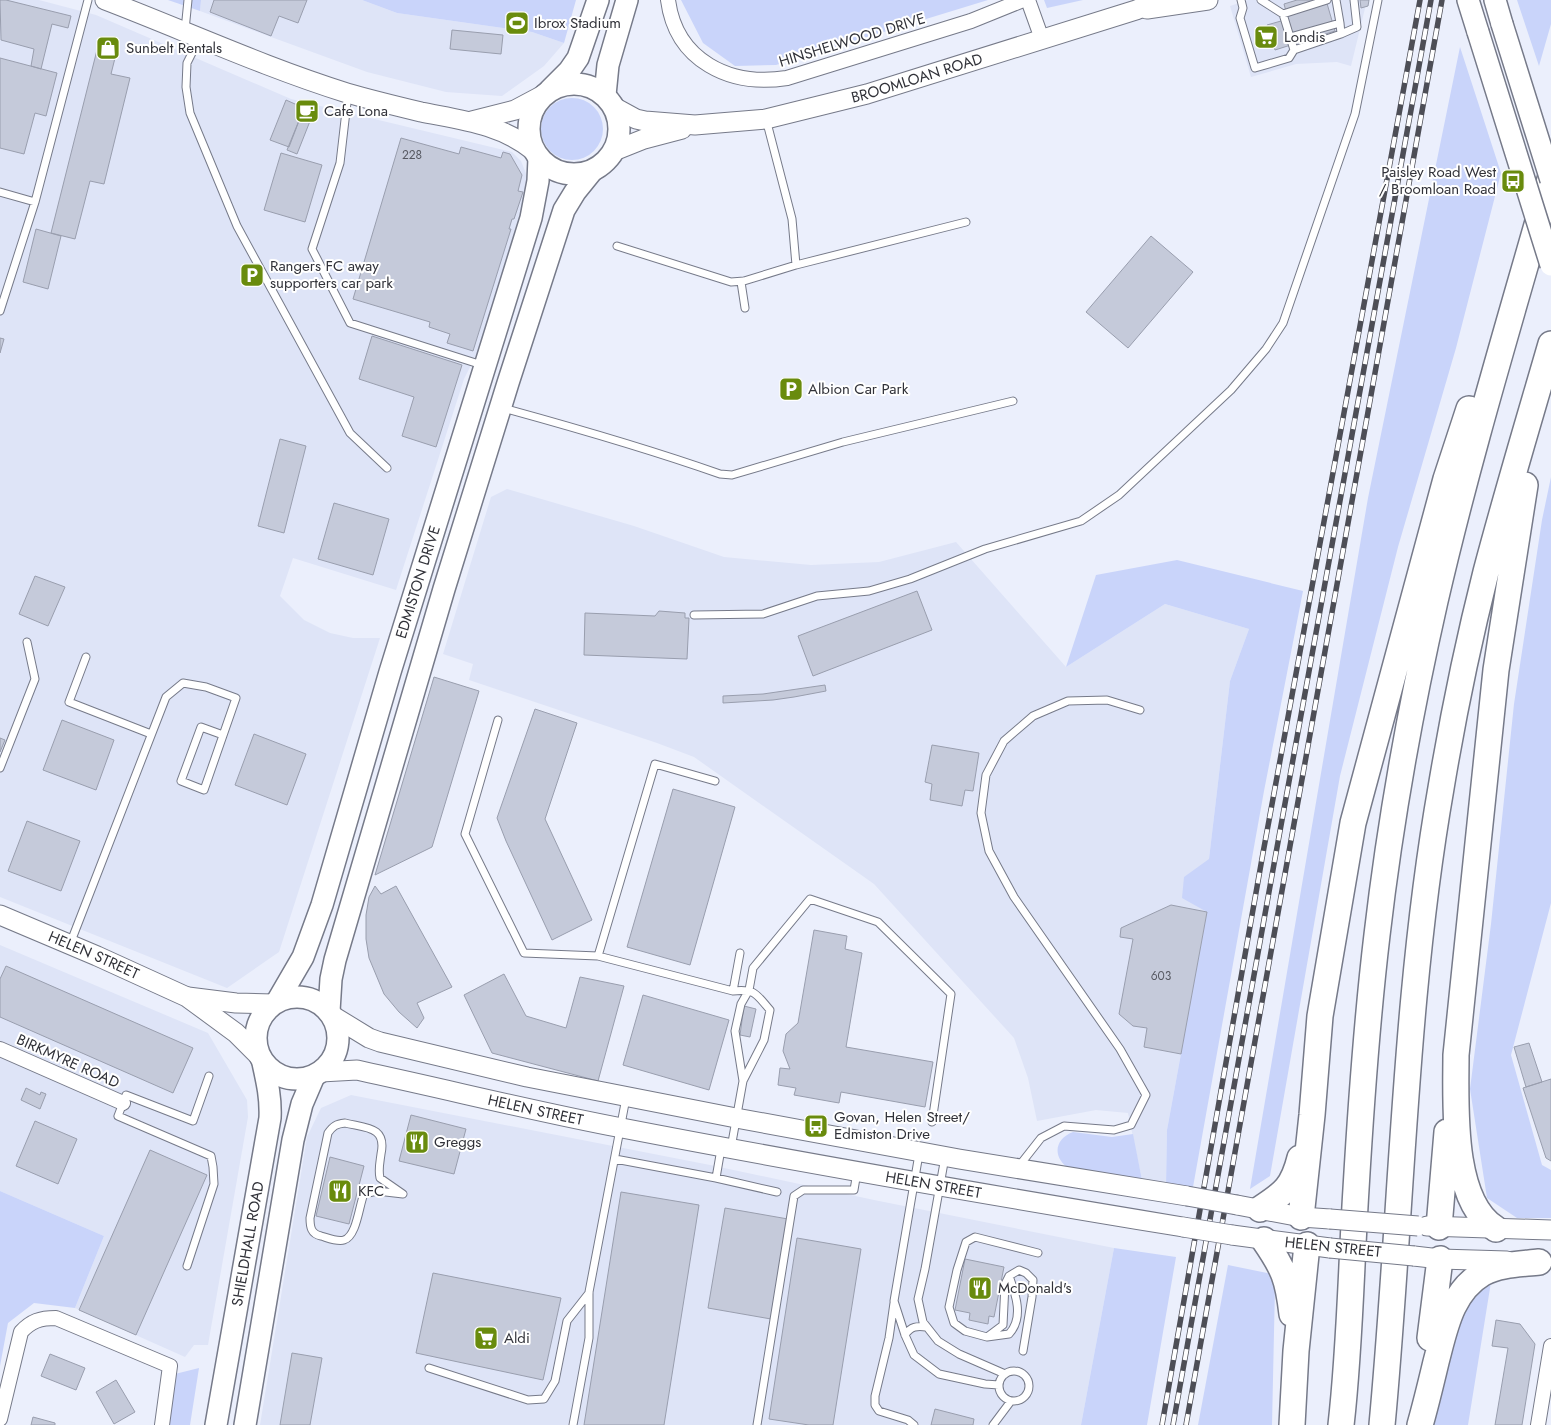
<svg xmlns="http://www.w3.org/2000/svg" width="1551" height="1425" viewBox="0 0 1551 1425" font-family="Jost,sans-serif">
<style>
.built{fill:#dee4f7}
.green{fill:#c9d4fa}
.building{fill:#c5cada;stroke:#999eae}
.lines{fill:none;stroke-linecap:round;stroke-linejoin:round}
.lane-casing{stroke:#767a89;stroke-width:9}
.street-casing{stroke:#767a89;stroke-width:16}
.secondary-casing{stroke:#767a89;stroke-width:21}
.primary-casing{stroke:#767a89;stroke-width:24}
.highway-casing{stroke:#767a89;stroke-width:28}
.lane{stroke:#fff;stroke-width:7}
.street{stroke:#fff;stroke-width:14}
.secondary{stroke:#fff;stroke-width:19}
.primary{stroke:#fff;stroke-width:21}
.highway{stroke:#fff;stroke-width:25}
.rail-casing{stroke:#4d4e56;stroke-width:5.5}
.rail{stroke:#fff;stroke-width:4;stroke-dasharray:11;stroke-linecap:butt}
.secondary-bridge-casing{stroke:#767a89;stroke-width:21;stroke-linecap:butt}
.primary-bridge-casing{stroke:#767a89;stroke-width:24;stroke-linecap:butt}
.secondary-bridge{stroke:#fff;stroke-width:19}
.primary-bridge{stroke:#fff;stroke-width:21}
.labels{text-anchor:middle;stroke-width:4;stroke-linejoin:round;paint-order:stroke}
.number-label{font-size:12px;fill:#565861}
.poi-label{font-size:15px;fill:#313239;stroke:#fff;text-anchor:start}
.street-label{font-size:15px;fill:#313239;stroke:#fff}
</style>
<rect width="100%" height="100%" fill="#ebeffc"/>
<!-- built -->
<path class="built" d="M 0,0 L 39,0 L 96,15 L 291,99 L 512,152 L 521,161 L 527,176 L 528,188 L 486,335 L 464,379 L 396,590 L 293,558 L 280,596 L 304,620 L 330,633 L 353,638 L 380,638 L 279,952 L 227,988 L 0,897 Z
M 201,0 L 362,0 L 397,13 L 532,32 L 564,43 L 544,66 L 502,96 L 446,92 L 367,72 L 200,11 Z
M 1248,0 L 1367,0 L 1351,66 L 1337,62 L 1296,64 L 1251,77 L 1230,6 Z
M 507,489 L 634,526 L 724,557 L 811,565 L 879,562 L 956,542 L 1066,667 L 1165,604 L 1249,629 L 1230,681 L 1209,859 L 1207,912 L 1167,1130 L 1166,1185 L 1142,1180 L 1128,1113 L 1096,1110 L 1037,1121 L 1028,1078 L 1014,1038 L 874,884 L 694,757 L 657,743 L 469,680 L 473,664 L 443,654 L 491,497 Z
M 0,945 L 208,1033 L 247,1100 L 248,1117 L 208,1345 L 194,1345 L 185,1357 L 75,1308 L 104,1236 L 0,1191 Z
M 351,1095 L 710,1165 L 874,1200 L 1114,1248 L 1081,1425 L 260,1425 L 307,1137 L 321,1108 Z"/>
<!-- green -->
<path class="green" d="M 168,0 L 201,0 L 200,11 Z
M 362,0 L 576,0 L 564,43 L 532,32 L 397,13 Z
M 681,0 L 988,0 L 776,65 L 735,66 L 703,43 Z
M 1044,0 L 1083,0 L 1047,8 Z
M 1517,0 L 1551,0 L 1551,24 L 1539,66 Z
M 1460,47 L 1501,173 L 1456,348 L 1398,547 L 1340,776 L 1270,1176 L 1250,1189 L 1368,498 Z
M541 129a31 31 0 1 1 62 0a31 31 0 1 1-62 0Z
M 1551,477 L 1551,903 L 1511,1055 L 1542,1165 L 1551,1170 L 1551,1218 L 1517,1218 L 1487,1198 L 1470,1089 L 1491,924 L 1514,704 L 1542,520 Z
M 1177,560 L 1303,591 L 1264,791 L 1193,1187 L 1166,1185 L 1167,1130 L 1207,912 L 1182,898 L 1184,877 L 1209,859 L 1230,681 L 1249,629 L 1165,604 L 1066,667 L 1096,575 Z
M 1073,1132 L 1112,1137 L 1133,1134 L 1142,1180 L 1070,1169 C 1052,1158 1054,1139 1073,1132 Z
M 0,1191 L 104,1236 L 75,1308 L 34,1303 L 8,1323 L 0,1366 Z
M 1114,1248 L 1176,1257 L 1147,1425 L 1081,1425 Z
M 1228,1265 L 1272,1274 L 1275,1286 L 1272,1425 L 1198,1425 Z
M 1491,1282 L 1468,1425 L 1431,1425 L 1462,1309 Z
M 199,1368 L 190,1425 L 166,1425 L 171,1375 Z"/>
<!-- building -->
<path class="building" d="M 0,0 L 6,0 L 71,16 L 68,28 L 52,24 L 41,69 L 31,66 L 34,49 L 1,40 Z
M 214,0 L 307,0 L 298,23 L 279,16 L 271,36 L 210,12 Z
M 1297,0 L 1326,0 L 1335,31 L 1275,50 L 1267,25 L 1288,19 L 1284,4 Z
M 1360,0 L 1369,0 L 1368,6 L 1361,8 Z
M 452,30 L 503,35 L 501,54 L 450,49 Z
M 100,38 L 119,42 L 111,74 L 130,78 L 104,184 L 90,181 L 75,239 L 51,233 Z
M 0,58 L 57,73 L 46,116 L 35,113 L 24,154 L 0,148 Z
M 286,100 L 304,108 L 289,147 L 270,140 Z
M 304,108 L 314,111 L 297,154 L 287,150 Z
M 401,138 L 459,154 L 461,147 L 501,158 L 503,152 L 510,154 L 522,175 L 518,191 L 523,192 L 514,219 L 512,219 L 509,229 L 511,229 L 473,351 L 447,343 L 450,334 L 429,327 L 430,322 L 353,299 Z
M 281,153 L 322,165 L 305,222 L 264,210 Z
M 36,229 L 61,236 L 48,289 L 23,282 Z
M 1151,236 L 1193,272 L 1128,348 L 1086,312 Z
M 372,336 L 462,365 L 436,447 L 402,436 L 414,397 L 359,379 Z
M 0,338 L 4,339 L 0,353 Z
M 280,439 L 306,446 L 284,533 L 258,526 Z
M 334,503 L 389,519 L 373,575 L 318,559 Z
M 35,576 L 65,587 L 48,626 L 19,614 Z
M 917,591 L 932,630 L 813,676 L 798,636 Z
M 659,611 L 685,613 L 685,618 L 689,618 L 687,659 L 584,655 L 585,613 L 655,616 Z
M 434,677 L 479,691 L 432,847 L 375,875 Z
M 825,685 L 826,691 L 794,697 L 773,700 L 723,703 L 723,696 L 763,694 Z
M 535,709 L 577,723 L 545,819 L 592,920 L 552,940 L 506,841 L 497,818 Z
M 62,720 L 114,740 L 96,790 L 43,770 Z
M 254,734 L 306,754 L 287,805 L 235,785 Z
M 0,738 L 5,740 L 0,752 Z
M 932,745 L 979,753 L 973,791 L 965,790 L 962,806 L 930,800 L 932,784 L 925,782 Z
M 673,789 L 735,807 L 690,965 L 627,947 Z
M 27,821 L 80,841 L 61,891 L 8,871 Z
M 375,886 L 381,894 L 396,886 L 452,987 L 417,1003 L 424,1018 L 417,1028 L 399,1012 L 384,994 L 369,958 L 366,939 L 366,915 L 369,897 Z
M 1171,905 L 1207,912 L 1181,1054 L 1144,1047 L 1147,1028 L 1133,1026 L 1119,1014 L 1133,939 L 1120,937 L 1121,928 Z
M 814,930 L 847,936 L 845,949 L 862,953 L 846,1047 L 933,1062 L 925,1107 L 841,1092 L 839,1103 L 794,1095 L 796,1088 L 778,1085 L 780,1068 L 790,1069 L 783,1051 L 786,1034 L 798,1023 Z
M 6,966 L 193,1048 L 173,1093 L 0,1017 L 0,979 Z
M 504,974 L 526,1016 L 566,1028 L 580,977 L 624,986 L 598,1081 L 492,1053 L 464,995 Z
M 643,995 L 729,1020 L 709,1090 L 623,1065 Z
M 744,1006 L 756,1009 L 750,1037 L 740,1035 Z
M 1529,1043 L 1542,1082 L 1526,1087 L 1514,1047 Z
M 1551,1079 L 1551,1161 L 1546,1158 L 1523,1088 Z
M 26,1088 L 40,1095 L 41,1092 L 46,1094 L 40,1109 L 21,1100 Z
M 411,1115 L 466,1129 L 454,1174 L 399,1161 Z
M 35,1121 L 77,1139 L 58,1184 L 16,1166 Z
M 150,1150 L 207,1175 L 136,1335 L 79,1310 Z
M 330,1157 L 364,1166 L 349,1224 L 316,1216 Z
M 621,1192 L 699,1205 L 664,1425 L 584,1425 Z
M 725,1208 L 788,1219 L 771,1319 L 708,1308 Z
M 797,1238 L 861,1249 L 833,1425 L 809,1425 L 769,1419 Z
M 965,1259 L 1004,1267 L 994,1317 L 989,1316 L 988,1324 L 969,1320 L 970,1313 L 955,1310 Z
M 433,1273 L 561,1298 L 543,1380 L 416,1353 Z
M 1496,1320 L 1520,1324 L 1535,1344 L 1522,1425 L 1495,1425 L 1508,1348 L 1492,1346 Z
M 292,1353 L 322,1358 L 310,1425 L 280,1425 Z
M 50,1354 L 85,1368 L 76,1390 L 41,1376 Z
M 116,1380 L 135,1412 L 114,1424 L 96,1392 Z
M 935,1409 L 974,1419 L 973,1425 L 931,1425 Z
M 33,1417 L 55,1423 L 55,1425 L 31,1425 Z"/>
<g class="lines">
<!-- lane casing -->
<g class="lane-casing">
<path id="lane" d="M 1241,0 L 1243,8 L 1240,18 L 1255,68 L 1289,58 L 1294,50
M 1261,0 L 1283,14 L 1327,0
M 1283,14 L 1290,37 L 1340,23 L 1336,0
M 185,30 L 188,0
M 1341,34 L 1357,27 L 1354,0
M 1290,37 L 1294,50 L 1341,34 L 1340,23
M 199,39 L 187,63 L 186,87 L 190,113 L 237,226 L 350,433 L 387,468
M 348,94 L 340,163 L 312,249 L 350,323 L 482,365
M 766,119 L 792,219 L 796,265 L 966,222
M 0,192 L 35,202
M 617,246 L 731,282 L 744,281 L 796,265
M 741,282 L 745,308
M 0,311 L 35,202 L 88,0
M 503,408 C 576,428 649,449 720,474 L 732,475 L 843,442 L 1013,401
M 694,615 L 763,614 L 817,596 L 869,591 L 910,579 L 985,549 L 1081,521 L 1119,495 L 1231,390 L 1266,349 L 1283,323 L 1355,114 L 1378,0
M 86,657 L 69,702 L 151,734
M 498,720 L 465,834 L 524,953 L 598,956 L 733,991 C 756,989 755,993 770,1010 L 764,1040 L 743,1081 L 731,1148
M 0,768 L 35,679 L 27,642
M 70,944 L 166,697 L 183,683 L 206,687 L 236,698 L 204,790 L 181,781 L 201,727 L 223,735
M 598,956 L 655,764 L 715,781
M 733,991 L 740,953
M 743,1081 L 735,1031 L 741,1004 L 749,990 L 753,968 L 810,899 L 878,922 L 951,994 L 932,1122
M 345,1123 C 365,1128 387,1126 381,1154 C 380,1162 378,1170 380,1178 L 403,1194 L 377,1191 L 364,1194 C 359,1205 357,1236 344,1240 C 337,1242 328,1238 321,1236 C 311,1234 310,1227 310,1218 L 328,1133 C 333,1126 336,1124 345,1123 Z
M 919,1154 L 894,1301 L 905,1335 L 914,1355 L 939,1374 L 985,1384 L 999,1385
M 945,1157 L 925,1269 L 918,1299 L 923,1322 L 938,1341 L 959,1354 L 1005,1374
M 615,1159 L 716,1178 L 777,1192
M 1019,1166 L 1041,1138 L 1064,1126 L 1114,1130 L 1131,1125 L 1146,1095 L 1120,1049 L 1014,897 L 989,851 L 981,813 L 986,775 L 1004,741 L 1033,716 L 1068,701 L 1107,700 L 1140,710
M 716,1178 L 721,1149
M 187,1266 L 214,1184 L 213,1167 L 211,1156 L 118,1116 L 126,1095 L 193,1121 L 209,1076
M 894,1303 L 889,1338 L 875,1396 L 875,1405 L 879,1411 L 908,1420 L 914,1425
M 905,1335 C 911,1326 917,1326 926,1327
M 987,1337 L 1009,1334 C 1024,1318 1016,1295 1009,1276
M 1023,1351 L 1032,1297 L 1033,1280 L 1026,1273 L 1019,1270 L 1009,1276 L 1005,1284 L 1003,1325 L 987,1337 L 965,1331 L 954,1323 L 949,1307 L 957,1270 L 966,1242 L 975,1237 L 1038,1253
M 429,1368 L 528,1400 L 544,1399 L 555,1381 L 567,1321 L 589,1293
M999 1386a15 15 0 1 1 30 0a15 15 0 1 1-30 0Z
M 573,1425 L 589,1338 L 589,1292 L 626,1098
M 757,1425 L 794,1196 L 803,1190 L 854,1190 L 857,1172
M 993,1425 L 1011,1401"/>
</g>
<!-- street casing -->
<g class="street-casing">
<path id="street" d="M 668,0 C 676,61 730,87 787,78 L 971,21 L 1023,0
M 1028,0 L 1042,39
M 0,1049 L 123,1103
M 0,1419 L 21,1332 C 31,1321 40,1318 56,1318 L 170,1366 L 162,1425
M 1538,1425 L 1551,1346"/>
</g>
<!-- secondary casing -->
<g class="secondary-casing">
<g id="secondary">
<path d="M 105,0 C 186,31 264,67 347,93 C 371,100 396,106 421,112 C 461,120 501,124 534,151"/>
<path d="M 1147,9 L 1208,0"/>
<path id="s1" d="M 614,107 L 636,119 L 645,121 L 695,125 L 766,119 L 867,94 L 1136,10 L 1161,0"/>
<path d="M 472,121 L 515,110 L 547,93"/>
<path d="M 614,151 L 644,139 L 682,129"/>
<path id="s2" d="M 0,915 L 97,956 L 187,997 L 236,1033 L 259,1056"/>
<path d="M 188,997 L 236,1003 L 273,1004"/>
<path d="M 333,1016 L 369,1038 L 380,1042 L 527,1077 L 736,1118 L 959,1159 L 1187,1196"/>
<path id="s3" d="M 321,1072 L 357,1070 L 370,1073 C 454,1091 537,1112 622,1128 C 808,1164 995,1196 1183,1227"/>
<path d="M 1237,1205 L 1301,1217 L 1330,1219"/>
<path d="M 1427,1226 L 1551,1230"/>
<path d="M 1232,1235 L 1330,1248"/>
<path d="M 1414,1256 L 1440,1259 L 1507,1261"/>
</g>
</g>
<!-- primary casing -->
<g class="primary-casing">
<g id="primary">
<path d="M 1468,0 L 1478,32"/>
<path d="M 1495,0 L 1502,24"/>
<circle cx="574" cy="129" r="45"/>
<path d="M 550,90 L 569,71 L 578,58 L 598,0"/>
<path d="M 605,95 L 608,65 L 627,0"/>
<circle cx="297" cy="1038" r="41"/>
<path id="s4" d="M 278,1000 L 303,957 L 322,905 L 390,672 L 531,218 L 538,181 L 539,158"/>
<path d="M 329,1011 L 331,979 L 335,960 L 444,589 L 508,383 L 564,210 L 575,192 L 592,171"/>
<path id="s5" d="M 216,1425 L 270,1118 C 271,1098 267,1081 263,1063"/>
<path d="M 245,1425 L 293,1140 L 302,1104 L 314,1076"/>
</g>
</g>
<!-- highway casing -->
<g class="highway-casing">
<path id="highway" d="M 1260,1209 C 1285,1193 1293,1186 1300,1158
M 1301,1217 L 1312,1115 L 1320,1016 L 1353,823 L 1446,479 L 1469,409
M 1439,1227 L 1447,1132
M 1496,1229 C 1450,1201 1456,1103 1456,1055 L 1496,670 L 1525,485
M 1264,1240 C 1284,1269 1288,1279 1292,1314
M 1430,1338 L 1440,1259
M 1292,1425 L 1296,1351 L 1307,1245
M 1341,1425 C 1350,1347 1351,1268 1356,1189 C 1361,1104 1367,1019 1377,935 C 1390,823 1410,711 1435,601 C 1468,458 1511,317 1551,176
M 1382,1425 C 1402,1213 1404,999 1441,788 C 1453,716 1468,643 1486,572 C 1506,496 1529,420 1551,344
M 1420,1425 C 1426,1404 1431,1383 1436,1362 C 1445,1328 1451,1292 1483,1273 C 1499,1264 1522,1264 1539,1262"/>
</g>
<!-- lane -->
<use href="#lane" class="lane"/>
<!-- street -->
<use href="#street" class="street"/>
<!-- secondary -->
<use href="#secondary" class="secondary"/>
<!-- primary -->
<use href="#primary" class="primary"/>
<!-- highway -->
<use href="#highway" class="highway"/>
<!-- rail casing -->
<g class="rail-casing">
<path id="rail" d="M 1162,1425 L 1263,853 L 1420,0
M 1173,1425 L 1276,853 L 1431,0
M 1186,1425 L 1442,0"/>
</g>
<!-- rail -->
<use href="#rail" class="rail"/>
<!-- secondary-bridge casing -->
<g class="secondary-bridge-casing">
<path id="secondary-bridge" d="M 1187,1196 L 1237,1205
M 1330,1219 L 1418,1226
M 1183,1227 L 1232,1235
M 1330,1248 L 1414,1256"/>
</g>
<!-- primary-bridge casing -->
<g class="primary-bridge-casing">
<path id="primary-bridge" d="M 1502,24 L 1551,180
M 1478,32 L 1551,265"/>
</g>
<!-- secondary-bridge -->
<use href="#secondary-bridge" class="secondary-bridge"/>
<!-- primary-bridge -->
<use href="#primary-bridge" class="primary-bridge"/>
</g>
<!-- icons -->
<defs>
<g id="stadium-square" transform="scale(1.25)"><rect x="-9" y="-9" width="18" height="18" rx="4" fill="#698b0d" stroke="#fff"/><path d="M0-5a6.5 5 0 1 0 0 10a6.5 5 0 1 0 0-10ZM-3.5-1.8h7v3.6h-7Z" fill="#fff"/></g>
<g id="supermarket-square" transform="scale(1.25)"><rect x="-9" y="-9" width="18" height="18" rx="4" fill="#698b0d" stroke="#fff"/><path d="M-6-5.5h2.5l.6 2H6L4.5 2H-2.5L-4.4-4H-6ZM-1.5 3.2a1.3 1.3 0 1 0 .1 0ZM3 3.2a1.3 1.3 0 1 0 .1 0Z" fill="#fff"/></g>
<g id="shop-square" transform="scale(1.25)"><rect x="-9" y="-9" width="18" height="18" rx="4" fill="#698b0d" stroke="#fff"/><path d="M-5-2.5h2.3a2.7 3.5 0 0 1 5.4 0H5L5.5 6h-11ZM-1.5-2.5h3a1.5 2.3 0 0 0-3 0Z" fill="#fff"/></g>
<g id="cafe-square" transform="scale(1.25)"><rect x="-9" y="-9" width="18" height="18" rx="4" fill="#698b0d" stroke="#fff"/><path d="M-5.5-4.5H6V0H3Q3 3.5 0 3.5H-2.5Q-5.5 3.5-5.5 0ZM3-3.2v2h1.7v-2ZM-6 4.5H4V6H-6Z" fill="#fff"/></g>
<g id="bus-square" transform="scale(1.25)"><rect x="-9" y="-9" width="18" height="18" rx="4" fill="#698b0d" stroke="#fff"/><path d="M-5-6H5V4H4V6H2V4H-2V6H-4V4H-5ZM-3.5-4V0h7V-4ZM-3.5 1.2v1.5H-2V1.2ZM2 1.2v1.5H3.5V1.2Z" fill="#fff"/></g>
<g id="parking-square" transform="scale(1.25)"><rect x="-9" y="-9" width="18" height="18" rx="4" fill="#698b0d" stroke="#fff"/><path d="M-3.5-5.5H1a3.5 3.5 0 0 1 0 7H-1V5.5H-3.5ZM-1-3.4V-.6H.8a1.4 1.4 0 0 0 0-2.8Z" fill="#fff"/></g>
<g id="restaurant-square" transform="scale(1.25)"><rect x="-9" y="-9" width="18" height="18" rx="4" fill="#698b0d" stroke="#fff"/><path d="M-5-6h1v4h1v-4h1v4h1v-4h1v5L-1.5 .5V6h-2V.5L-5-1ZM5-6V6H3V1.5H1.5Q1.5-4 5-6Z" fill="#fff"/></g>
</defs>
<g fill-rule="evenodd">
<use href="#stadium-square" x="517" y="23"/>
<use href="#supermarket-square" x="1266" y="37"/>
<use href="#shop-square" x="108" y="48"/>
<use href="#cafe-square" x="307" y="111"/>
<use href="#bus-square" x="1513" y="181"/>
<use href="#parking-square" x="252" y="275"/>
<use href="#parking-square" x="791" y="389"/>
<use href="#bus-square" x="816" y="1126"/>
<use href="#restaurant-square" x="417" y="1142"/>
<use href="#restaurant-square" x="340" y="1191"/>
<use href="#restaurant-square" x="980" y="1288"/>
<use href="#supermarket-square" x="486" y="1338"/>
</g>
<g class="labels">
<!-- number labels -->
<g class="number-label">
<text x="412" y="159">228</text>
<text x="1161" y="980">603</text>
</g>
<!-- poi labels -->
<g class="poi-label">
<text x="534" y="28">Ibrox Stadium</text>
<text x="1284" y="42">Londis</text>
<text x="126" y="53">Sunbelt Rentals</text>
<text x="324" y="116">Cafe Lona</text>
<text x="1496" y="177" text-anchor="end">Paisley Road West<tspan x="1496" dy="17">/ Broomloan Road</tspan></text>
<text x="270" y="271">Rangers FC away<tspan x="270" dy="17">supporters car park</tspan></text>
<text x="808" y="394">Albion Car Park</text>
<text x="834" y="1122">Govan, Helen Street/<tspan x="834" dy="17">Edmiston Drive</tspan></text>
<text x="434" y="1147">Greggs</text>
<text x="358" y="1196">KFC</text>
<text x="998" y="1293">McDonald's</text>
<text x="504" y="1343">Aldi</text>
</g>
<!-- street labels -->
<g class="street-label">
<text transform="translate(852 40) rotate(-17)" y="5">HINSHELWOOD DRIVE</text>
<text dy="5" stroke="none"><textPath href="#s1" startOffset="312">BROOMLOAN ROAD</textPath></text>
<text dy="5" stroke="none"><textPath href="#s4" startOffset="442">EDMISTON DRIVE</textPath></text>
<text dy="5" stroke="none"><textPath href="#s2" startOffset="102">HELEN STREET</textPath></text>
<text transform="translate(68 1061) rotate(24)" y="5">BIRKMYRE ROAD</text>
<text dy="5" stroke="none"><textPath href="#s3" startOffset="219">HELEN STREET</textPath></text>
<text dy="5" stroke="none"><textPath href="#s3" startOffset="624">HELEN STREET</textPath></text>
<text dy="5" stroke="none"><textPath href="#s5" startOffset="184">SHIELDHALL ROAD</textPath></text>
<text transform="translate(1333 1247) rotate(6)" y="5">HELEN STREET</text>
</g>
</g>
</svg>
